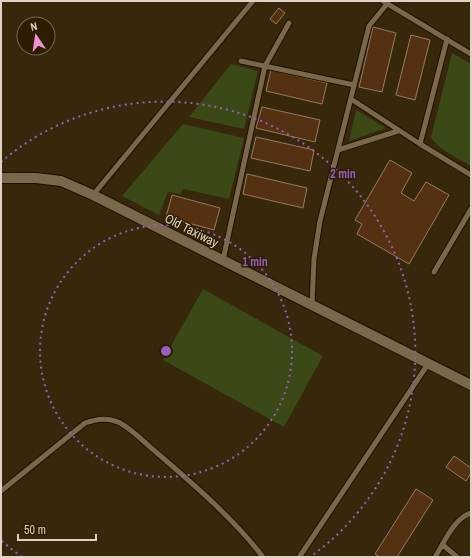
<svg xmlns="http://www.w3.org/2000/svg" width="472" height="558" viewBox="0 0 472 558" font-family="'Archivo Narrow',sans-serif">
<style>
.green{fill:#3a4915}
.building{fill:#543211;stroke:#977a63}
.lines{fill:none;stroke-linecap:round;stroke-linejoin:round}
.service-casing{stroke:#1c1100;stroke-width:7}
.minor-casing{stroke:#1c1100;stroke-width:12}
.service{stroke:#7a684b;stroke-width:5}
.minor{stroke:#7a684b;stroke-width:10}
.ring{fill:none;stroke:#985ec0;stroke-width:2;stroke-dasharray:2 4}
.labels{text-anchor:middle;stroke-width:3;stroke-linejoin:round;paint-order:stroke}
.street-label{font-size:13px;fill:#ddd3c3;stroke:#2d1e02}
.centre{fill:#985ec0;stroke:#2d1e02;stroke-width:2}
.ring-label{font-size:12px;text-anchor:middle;font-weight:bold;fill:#985ec0;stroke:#2d1e02;stroke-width:3;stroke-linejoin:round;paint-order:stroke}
</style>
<rect width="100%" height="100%" fill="#37270b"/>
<!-- green -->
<path class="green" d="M 452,53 L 471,64 L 471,166 C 458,158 438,150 431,137 Z
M 231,64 L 258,71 L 244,129 L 189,117 Z
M 356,110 L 386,128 L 349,141 Z
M 183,124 L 244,138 L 229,199 L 183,189 L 180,194 L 168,192 L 159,215 L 122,196 Z
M 203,289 L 323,356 L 284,427 L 163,360 Z"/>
<!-- building -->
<path class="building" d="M 279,8 L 285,13 L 276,24 L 270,19 Z
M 373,27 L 396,33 L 382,92 L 359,87 Z
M 411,35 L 430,40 L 415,100 L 396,95 Z
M 271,70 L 327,83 L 322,104 L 266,91 Z
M 262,107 L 320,120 L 315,142 L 256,128 Z
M 256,137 L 314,150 L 310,171 L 251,158 Z
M 390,160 L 412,173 L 401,193 L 414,201 L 426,182 L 449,195 L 409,264 L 357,234 L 362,224 L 355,220 Z
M 247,174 L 307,188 L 303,208 L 243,194 Z
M 172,195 L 220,208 L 214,230 L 166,217 Z
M 454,456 L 471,468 L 471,473 L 466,481 L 446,467 Z
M 416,489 L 433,500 L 397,557 L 380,557 L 375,554 Z"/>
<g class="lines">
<!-- service casing -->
<g class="service-casing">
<path id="service" d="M 383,1 L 471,54
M 241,61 L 354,85
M 351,99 L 420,144 L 471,175
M 420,144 L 447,39
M 338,150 L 398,131
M 93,195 L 253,1
M 223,260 L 265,66 L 289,23
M 434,272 L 471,209
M 312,305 L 314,259 L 320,221 L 369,26 L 387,4
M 1,491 L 85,423 C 97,419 108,417 120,423 C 133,430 145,443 156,452 C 193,484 233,518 263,557
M 443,545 L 457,557
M 300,556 L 428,364
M 435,557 C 444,543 454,518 471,513"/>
</g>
<!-- minor casing -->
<g class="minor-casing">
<path id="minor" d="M 1,178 L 36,178 L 61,181 L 93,195 L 471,385"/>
</g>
<!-- service -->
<use href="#service" class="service"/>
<!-- minor -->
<use href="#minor" class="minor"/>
</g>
<!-- distance rings -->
<g class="ring">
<circle cx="166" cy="351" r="126"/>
<path d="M22 557A251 251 0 0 1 1 540M1 162A251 251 0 1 1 310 557"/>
</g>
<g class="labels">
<!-- street labels -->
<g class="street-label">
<text transform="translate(192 230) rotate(27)" y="5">Old Taxiway</text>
</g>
</g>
<circle cx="166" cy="351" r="6" class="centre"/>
<g class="ring-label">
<text x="343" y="178">2 min</text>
<text x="255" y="266">1 min</text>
</g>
<!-- border -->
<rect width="472" height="558" fill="none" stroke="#ddd3c3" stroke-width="4"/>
<!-- north arrow -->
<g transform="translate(36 36) rotate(347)"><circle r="19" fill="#2d1e02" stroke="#73664f"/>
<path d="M0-3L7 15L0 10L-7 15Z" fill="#f391d5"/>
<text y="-6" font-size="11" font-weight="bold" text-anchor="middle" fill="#ddd3c3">N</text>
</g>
<!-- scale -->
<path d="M18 534v6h78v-6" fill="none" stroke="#ddd3c3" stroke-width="2"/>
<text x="24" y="534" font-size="12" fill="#ddd3c3" stroke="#2d1e02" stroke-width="3" paint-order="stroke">50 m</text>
</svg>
